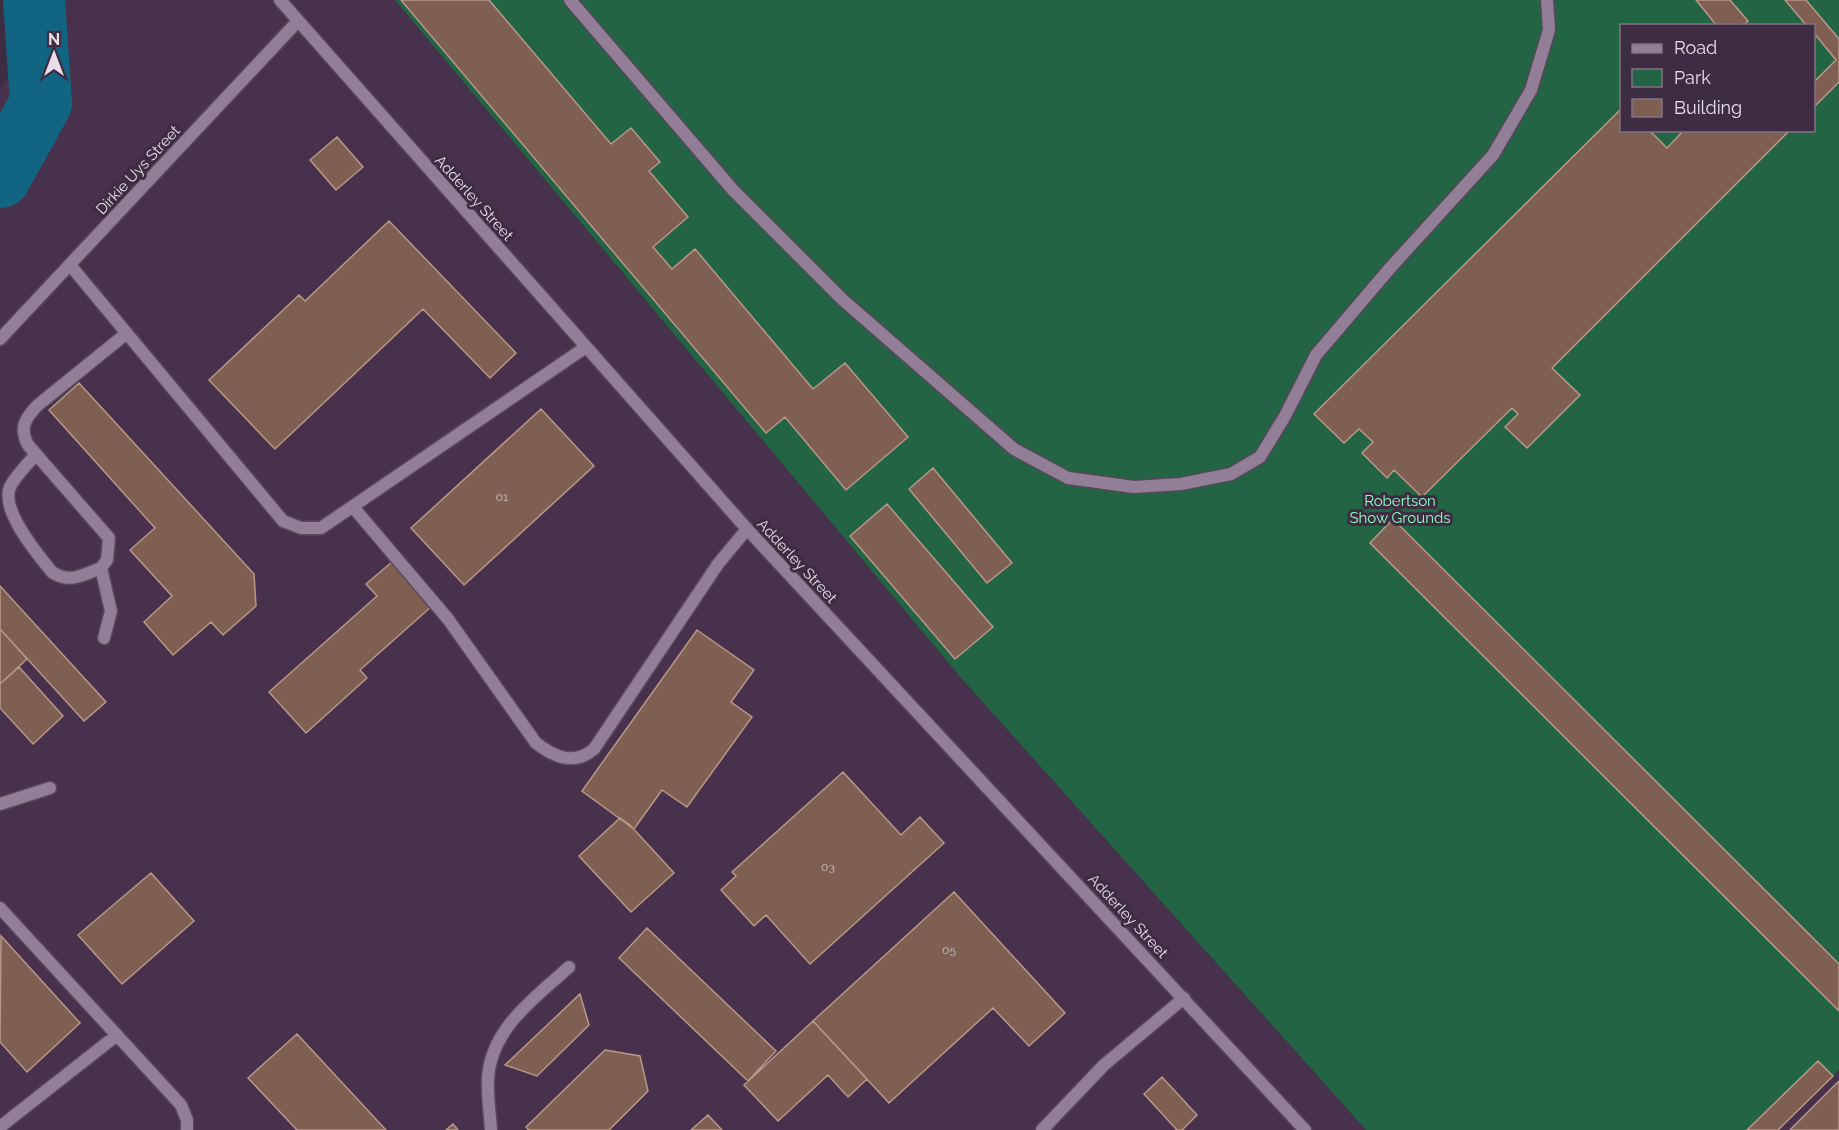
<svg xmlns="http://www.w3.org/2000/svg" width="1839" height="1130" viewBox="0 0 1839 1130" font-family="Raleway,sans-serif">
<style>
.built{fill:#48314d}
.green{fill:#226443;fill-rule:evenodd}
.lines{fill:none;stroke-linecap:round;stroke-linejoin:round}
.river{stroke:#126582;stroke-width:62}
.building{fill:#7e5f51;stroke:#b99888;stroke-width:1.5}
.service-casing{stroke:#58485b;stroke-width:15}
.minor-casing{stroke:#58485b;stroke-width:15}
.service{stroke:#937e98;stroke-width:12}
.minor{stroke:#937e98;stroke-width:12}
.labels{text-anchor:middle;stroke-width:6;stroke-linejoin:round;paint-order:stroke}
.number-label{font-size:12px;fill:#cebec4}
.street-label{font-size:15px;fill:#e9ddeb;stroke:#3e2c42}
.park-label{font-size:15px;fill:#8bfec0;stroke:#3e2c42}
</style>
<rect width="100%" height="100%" fill="#3e2c42"/>
<!-- built -->
<path class="built" d="M 62,0 L 395,0 L 962,679 L 1366,1130 L 0,1130 L 0,88 Z
M 1839,1070 L 1839,1130 L 1778,1130 L 1833,1076 Z"/>
<!-- green -->
<path class="green" d="M 395,0 L 1839,0 L 1839,1070 L 1778,1130 L 1366,1130 L 962,679 ZM 1622,26 L 1814,26 L 1814,130 L 1622,130 Z"/>
<g class="lines">
<!-- river -->
<path class="river" d="M 0,177 L 41,103 L 34,0"/>
</g>
<!-- building -->
<path class="building" d="M 401,0 L 489,0 L 611,144 L 631,128 L 660,162 L 649,171 L 688,217 L 653,247 L 672,269 L 695,249 L 813,389 L 845,363 L 908,437 L 846,490 L 785,417 L 766,433 Z
M 1696,0 L 1730,0 L 1748,21 L 1743,26 L 1717,26 Z
M 1785,0 L 1806,0 L 1839,39 L 1839,82 L 1814,107 L 1814,82 L 1836,60 L 1814,33 L 1814,26 L 1807,26 Z
M 1622,108 L 1622,130 L 1649,130 L 1667,148 L 1684,130 L 1790,130 L 1552,368 L 1580,395 L 1527,448 L 1505,427 L 1518,414 L 1512,408 L 1422,497 L 1394,470 L 1387,478 L 1362,453 L 1373,442 L 1359,429 L 1344,443 L 1314,414 Z
M 337,137 L 363,167 L 336,190 L 310,160 Z
M 389,221 L 516,353 L 490,378 L 423,309 L 275,449 L 209,380 L 299,295 L 305,301 Z
M 79,383 L 254,574 L 256,606 L 223,635 L 211,622 L 173,655 L 144,622 L 172,596 L 130,550 L 155,528 L 49,410 Z
M 541,409 L 594,466 L 464,585 L 411,528 Z
M 933,468 L 1012,563 L 987,583 L 909,489 Z
M 887,504 L 993,627 L 955,659 L 850,536 Z
M 1393,519 L 1839,964 L 1839,1011 L 1370,543 Z
M 392,562 L 432,606 L 360,670 L 367,678 L 306,733 L 269,692 L 377,596 L 366,584 Z
M 0,586 L 106,702 L 84,721 L 0,629 Z
M 0,629 L 27,659 L 0,684 Z
M 697,630 L 754,670 L 731,702 L 752,717 L 687,807 L 662,790 L 634,829 L 582,791 Z
M 19,667 L 63,716 L 33,744 L 0,708 L 0,684 Z
M 843,772 L 901,835 L 920,817 L 944,843 L 810,964 L 766,915 L 754,926 L 721,890 L 736,876 L 732,872 Z
M 620,818 L 630,825 L 674,873 L 631,912 L 579,856 Z
M 151,873 L 194,921 L 122,984 L 78,935 Z
M 954,892 L 1065,1013 L 1029,1046 L 993,1008 L 889,1103 L 813,1021 Z
M 647,928 L 776,1051 L 748,1081 L 619,958 Z
M 1,936 L 80,1023 L 27,1072 L 0,1042 Z
M 580,994 L 589,1025 L 537,1076 L 505,1065 Z
M 813,1021 L 867,1079 L 848,1097 L 828,1075 L 778,1121 L 744,1085 Z
M 297,1034 L 386,1130 L 297,1130 L 248,1078 Z
M 605,1050 L 640,1056 L 648,1091 L 609,1130 L 529,1130 L 526,1127 Z
M 1818,1061 L 1833,1076 L 1778,1130 L 1747,1130 Z
M 1162,1077 L 1197,1115 L 1182,1130 L 1177,1130 L 1144,1094 Z
M 1839,1081 L 1839,1130 L 1790,1130 Z
M 708,1115 L 722,1130 L 691,1130 Z
M 453,1124 L 458,1130 L 446,1130 Z"/>
<g class="lines">
<!-- service casing -->
<g class="service-casing">
<path id="service" d="M 570,0 L 733,190 L 843,300 L 1014,449 L 1068,478 L 1134,487 L 1181,484 L 1231,474 L 1260,457 L 1285,416 L 1316,355 L 1391,267 L 1493,155 L 1531,90 L 1549,30 L 1547,0
M 70,265 L 283,521 L 301,528 L 321,528 L 586,347
M 36,454 C 28,464 16,475 10,487 C 0,510 38,555 52,572 C 69,584 83,575 101,568
M 353,507 L 448,619 L 536,743 C 554,757 574,766 594,749 L 718,564 L 747,529
M 104,638 L 111,611 L 101,568 L 107,560 L 109,538 L 28,445 C 19,428 25,418 38,405 L 127,333
M 0,804 L 50,788
M 0,908 L 181,1105 L 187,1120 L 187,1130
M 0,1127 L 117,1035
M 491,1130 C 490,1113 487,1096 488,1079 C 490,1029 535,998 569,967
M 1042,1130 L 1104,1065 L 1184,998"/>
</g>
<!-- minor casing -->
<g class="minor-casing">
<path id="minor" d="M 280,0 L 747,529 L 1305,1130
M 0,339 L 298,21"/>
</g>
<!-- service -->
<use href="#service" class="service"/>
<!-- minor -->
<use href="#minor" class="minor"/>
</g>
<g class="labels">
<!-- number labels -->
<g class="number-label">
<text x="502" y="501">01</text>
<text x="828" y="871">03</text>
<text x="949" y="954">05</text>
</g>
<!-- street labels -->
<g class="street-label">
<text transform="translate(138 170) rotate(-47)" y="5">Dirkie Uys Street</text>
<text transform="translate(474 198) rotate(48)" y="5">Adderley Street</text>
<text transform="translate(797 561) rotate(47)" y="5">Adderley Street</text>
<text transform="translate(1128 916) rotate(47)" y="5">Adderley Street</text>
</g>
<!-- park labels -->
<g class="park-label">
<text x="1400" y="506">Robertson<tspan x="1400" dy="17">Show Grounds</tspan></text>
</g>
</g>
<!-- legend -->
<rect x="1620" y="24" width="195" height="108" fill="#3e2c42" stroke="#827386" stroke-width="1.5"/>
<rect x="1632" y="44" width="30" height="9" fill="#937e98" stroke="#827386" stroke-width="1.5"/>
<text x="1674" y="54" font-size="18" fill="#e9ddeb">Road</text>
<rect x="1632" y="69" width="30" height="18" fill="#226443" stroke="#827386" stroke-width="1.5"/>
<text x="1674" y="84" font-size="18" fill="#e9ddeb">Park</text>
<rect x="1632" y="99" width="30" height="18" fill="#7e5f51" stroke="#827386" stroke-width="1.5"/>
<text x="1674" y="114" font-size="18" fill="#e9ddeb">Building</text>
<!-- north arrow -->
<g transform="translate(54 54)" stroke="#3e2c42" stroke-width="4.5" paint-order="stroke">
<path d="M0-4.5L10 22L0 15L-10 22Z" fill="#e9ddeb"/>
<text y="-9" font-size="16" font-weight="bold" text-anchor="middle" fill="#e9ddeb">N</text>
</g>
</svg>
